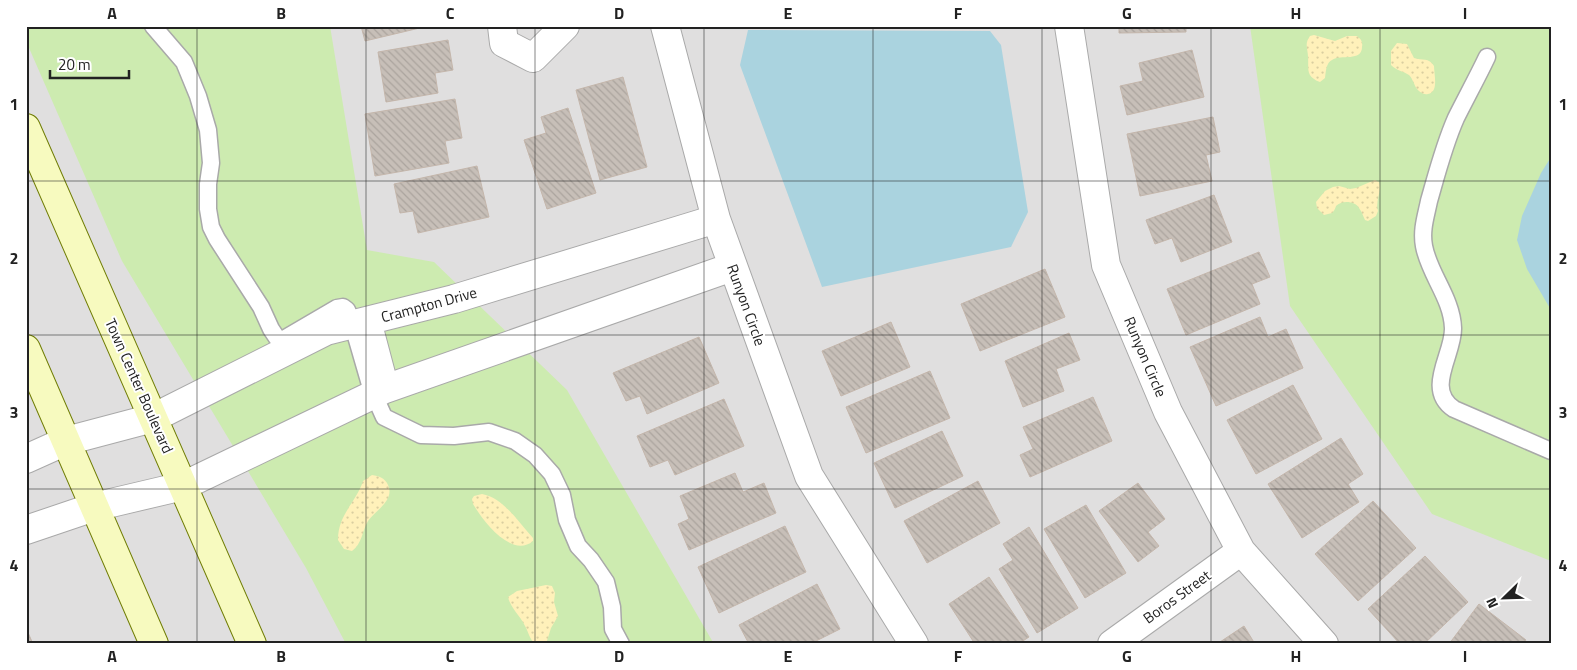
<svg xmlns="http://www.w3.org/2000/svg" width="1577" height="670" viewBox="0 0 1577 670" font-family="'Titillium Web',sans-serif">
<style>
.residential{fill:#e0dfdf}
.grass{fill:#cdebb0}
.sand{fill:url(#sand-dots)}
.water{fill:#aad3df}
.building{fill:url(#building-back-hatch);stroke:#c4b6ab}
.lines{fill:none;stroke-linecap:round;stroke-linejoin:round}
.lane-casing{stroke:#a9a9a9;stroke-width:19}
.street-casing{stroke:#a9a9a9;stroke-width:30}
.secondary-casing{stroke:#707d05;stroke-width:30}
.lane{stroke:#fff;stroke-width:16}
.street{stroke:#fff;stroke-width:28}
.secondary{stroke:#f7fabf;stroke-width:28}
.grid{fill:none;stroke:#222;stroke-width:1;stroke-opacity:0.55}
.labels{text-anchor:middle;stroke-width:4;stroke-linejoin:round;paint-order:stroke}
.street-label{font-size:15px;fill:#222;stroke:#fff}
.neatline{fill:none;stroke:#222;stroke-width:2}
.grid-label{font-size:16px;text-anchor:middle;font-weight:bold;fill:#222}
</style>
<defs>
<pattern id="sand-dots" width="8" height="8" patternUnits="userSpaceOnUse" patternTransform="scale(1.25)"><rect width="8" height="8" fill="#fff1ba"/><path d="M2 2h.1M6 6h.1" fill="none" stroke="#dacea0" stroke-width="1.8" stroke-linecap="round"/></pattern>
<pattern id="building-back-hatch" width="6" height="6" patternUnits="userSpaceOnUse" patternTransform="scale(1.25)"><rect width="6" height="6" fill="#c7bfb8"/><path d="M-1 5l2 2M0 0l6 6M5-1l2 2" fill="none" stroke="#aba49e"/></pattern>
</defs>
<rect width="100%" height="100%" fill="#f2efe9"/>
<!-- residential -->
<path class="residential" d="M 26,26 L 1551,26 L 1551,644 L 26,644 Z"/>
<!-- grass -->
<path class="grass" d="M 26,26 L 330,26 L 367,250 L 434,262 L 567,390 L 714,644 L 346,644 L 306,568 L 122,261 L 26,41 Z
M 1250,26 L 1551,26 L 1551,561 L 1432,514 L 1290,306 Z"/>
<!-- sand -->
<path class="sand" d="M 1314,35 L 1335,41 L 1347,36 L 1357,36 C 1361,39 1363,42 1362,47 C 1362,62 1341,54 1332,60 C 1326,63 1326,71 1325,78 L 1320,82 C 1305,76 1309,69 1308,57 C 1308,49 1304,44 1310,36 Z
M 1397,43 L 1407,44 L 1414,58 C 1422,61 1429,57 1434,66 C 1434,74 1439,92 1428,94 C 1423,95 1420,92 1417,89 C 1414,85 1413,79 1409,75 C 1403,71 1397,71 1391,65 L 1391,51 Z
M 1375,180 L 1379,182 C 1382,192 1375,201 1378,211 L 1376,216 L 1368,221 L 1365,220 C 1363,216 1362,212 1359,208 C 1355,201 1342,200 1336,206 C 1336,207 1333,213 1332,213 L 1324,215 L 1317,208 L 1316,202 L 1325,191 L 1333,187 L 1339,186 L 1350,189 L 1356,188 Z
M 372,475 C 379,476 385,478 388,485 C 395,500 376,510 368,521 C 362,531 362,544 352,551 L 344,549 L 338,540 C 338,514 356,503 363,481 Z
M 482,494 C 504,498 518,522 533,538 L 533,541 C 512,559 483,521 473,504 L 472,499 L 474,496 Z
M 546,585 L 552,586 L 555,593 L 554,602 L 558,616 L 551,628 L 546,644 L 535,644 C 529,638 529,633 525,626 C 520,615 511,609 508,597 L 517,591 Z"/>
<!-- water -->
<path class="water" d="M 748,30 L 990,31 L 1001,45 L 1028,212 L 1011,247 L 822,287 L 740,65 Z
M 1551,157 L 1551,310 L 1527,269 L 1517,240 L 1522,216 L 1541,173 Z"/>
<!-- building -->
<path class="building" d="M 361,26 L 428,26 L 365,41 Z
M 1119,26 L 1186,26 L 1186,32 L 1119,33 Z
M 448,40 L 453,70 L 435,73 L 438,93 L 386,102 L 378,52 Z
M 1192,50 L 1204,97 L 1127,115 L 1120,86 L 1143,81 L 1139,63 Z
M 623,77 L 647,167 L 600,180 L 576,90 Z
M 455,99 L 462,138 L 445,141 L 449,163 L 375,176 L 365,114 Z
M 568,108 L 596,193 L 547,209 L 524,140 L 546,133 L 541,117 Z
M 1213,117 L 1220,152 L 1206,155 L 1212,181 L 1140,196 L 1127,134 Z
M 477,166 L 489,217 L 418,233 L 413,211 L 400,213 L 394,184 Z
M 1214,195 L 1232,242 L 1181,262 L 1172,238 L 1155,244 L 1146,220 Z
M 1259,252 L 1270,277 L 1252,284 L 1260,304 L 1186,335 L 1167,289 Z
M 1045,269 L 1065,317 L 980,351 L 961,304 Z
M 1260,317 L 1268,337 L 1286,329 L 1303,368 L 1216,406 L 1190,347 Z
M 891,322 L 910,367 L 841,396 L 822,351 Z
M 1069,333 L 1080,360 L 1056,369 L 1064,391 L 1023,407 L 1005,361 Z
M 699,337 L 719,383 L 647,414 L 640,396 L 626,401 L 613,373 Z
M 930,371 L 950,418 L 866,453 L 846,407 Z
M 1293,385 L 1322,439 L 1256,474 L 1227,420 Z
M 1093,397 L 1112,441 L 1030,477 L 1020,455 L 1033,449 L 1023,427 Z
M 724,399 L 744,446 L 675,475 L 668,460 L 650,467 L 637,436 Z
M 942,431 L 963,476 L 895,508 L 874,463 Z
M 1341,438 L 1363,474 L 1348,484 L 1359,502 L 1302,538 L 1268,484 Z
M 735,473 L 743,492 L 764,483 L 776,513 L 689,550 L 678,524 L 689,519 L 680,496 Z
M 978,481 L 1000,523 L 927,563 L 904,521 Z
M 1138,483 L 1165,519 L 1148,532 L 1159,546 L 1138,562 L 1099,511 Z
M 1373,501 L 1416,548 L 1358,601 L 1315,554 Z
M 1086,505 L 1126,573 L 1085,598 L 1044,529 Z
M 785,526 L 806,572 L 719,613 L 698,567 Z
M 1029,527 L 1078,608 L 1037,633 L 999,569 L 1013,560 L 1003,544 Z
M 1425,556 L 1468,602 L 1424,644 L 1400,644 L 1368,609 Z
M 989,577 L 1029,637 L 1018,644 L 975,644 L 949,604 Z
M 817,584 L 840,629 L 810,644 L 749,644 L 739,625 Z
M 1479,604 L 1526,640 L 1523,644 L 1449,644 Z
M 1244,626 L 1255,644 L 1217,644 Z
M 26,628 L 33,644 L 26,644 Z"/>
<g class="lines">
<!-- lane casing -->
<g class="lane-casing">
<path id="lane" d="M 153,26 L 184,62 L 198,96 L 208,130 L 211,163 L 208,184 L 208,209 L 211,227 L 217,239 L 261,307 L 271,329 L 277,338 L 284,339 L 337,308 L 343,307 L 347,310 L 351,319 L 371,388 L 384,417 L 421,435 L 454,436 L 489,432 L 515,441 L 535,455 L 552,474 L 562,495 L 567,520 L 578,546 L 591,560 L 606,582 L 612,607 L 613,629 L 621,644
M 1487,57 C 1477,78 1466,98 1456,118 C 1444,145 1437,173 1429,201 C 1426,216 1421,230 1424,246 C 1429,274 1452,298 1453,328 C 1454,354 1424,389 1454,409 L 1551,451"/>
</g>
<!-- street casing -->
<g class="street-casing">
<path id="street" d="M 502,26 L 504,43 L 533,58 L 565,26
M 665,26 L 716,219 L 809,476 L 914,644
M 1069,26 L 1106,265 L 1168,412 L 1241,551 L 1324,644
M 367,321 L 385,389
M 26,459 L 66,441 L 153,418 L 326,331 L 454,299 L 716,219
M 26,530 L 94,507 L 183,486 L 385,389 L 732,267
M 1112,644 L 1241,551"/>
</g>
<!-- secondary casing -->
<g class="secondary-casing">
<path id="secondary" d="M 26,128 L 252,644
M 26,349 L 154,644"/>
</g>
<!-- lane -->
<use href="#lane" class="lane"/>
<!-- street -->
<use href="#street" class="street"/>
<!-- secondary -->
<use href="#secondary" class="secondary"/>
</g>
<!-- grid -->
<path class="grid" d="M 197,26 L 197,644M 366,26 L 366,644M 535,26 L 535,644M 704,26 L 704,644M 873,26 L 873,644M 1042,26 L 1042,644M 1211,26 L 1211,644M 1380,26 L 1380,644M 26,181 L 1551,181M 26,335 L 1551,335M 26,489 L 1551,489"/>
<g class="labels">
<!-- street labels -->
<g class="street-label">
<text transform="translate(429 305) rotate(-15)" y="5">Crampton Drive</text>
<text transform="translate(746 305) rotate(70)" y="5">Runyon Circle</text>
<text transform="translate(1145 357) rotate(67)" y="5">Runyon Circle</text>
<text transform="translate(139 386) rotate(66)" y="5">Town Center Boulevard</text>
<text transform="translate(1177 597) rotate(-36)" y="5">Boros Street</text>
</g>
</g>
<!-- border -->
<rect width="1577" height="670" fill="none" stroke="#ffffff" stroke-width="55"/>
<!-- north arrow -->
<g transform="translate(1504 598) rotate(247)" stroke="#ffffff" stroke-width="4" paint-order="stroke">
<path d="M0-4L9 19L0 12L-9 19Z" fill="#222222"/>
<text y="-8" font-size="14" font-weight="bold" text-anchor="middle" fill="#222222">N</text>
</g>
<!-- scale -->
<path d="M50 70v8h79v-8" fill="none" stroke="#222222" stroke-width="2.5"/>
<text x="58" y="70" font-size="15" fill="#222222" stroke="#ffffff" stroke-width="4" paint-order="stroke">20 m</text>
<rect x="28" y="28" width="1522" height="614" class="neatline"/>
<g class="grid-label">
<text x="112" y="19">A</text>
<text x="281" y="19">B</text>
<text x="450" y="19">C</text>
<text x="619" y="19">D</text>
<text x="788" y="19">E</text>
<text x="958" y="19">F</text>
<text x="1127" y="19">G</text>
<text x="1296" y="19">H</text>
<text x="1465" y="19">I</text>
<text x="14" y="110">1</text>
<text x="1563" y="110">1</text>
<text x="14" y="264">2</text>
<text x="1563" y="264">2</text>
<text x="14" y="418">3</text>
<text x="1563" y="418">3</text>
<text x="14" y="571">4</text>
<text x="1563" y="571">4</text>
<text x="112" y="662">A</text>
<text x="281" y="662">B</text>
<text x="450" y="662">C</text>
<text x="619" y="662">D</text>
<text x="788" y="662">E</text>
<text x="958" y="662">F</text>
<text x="1127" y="662">G</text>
<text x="1296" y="662">H</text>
<text x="1465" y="662">I</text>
</g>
</svg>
